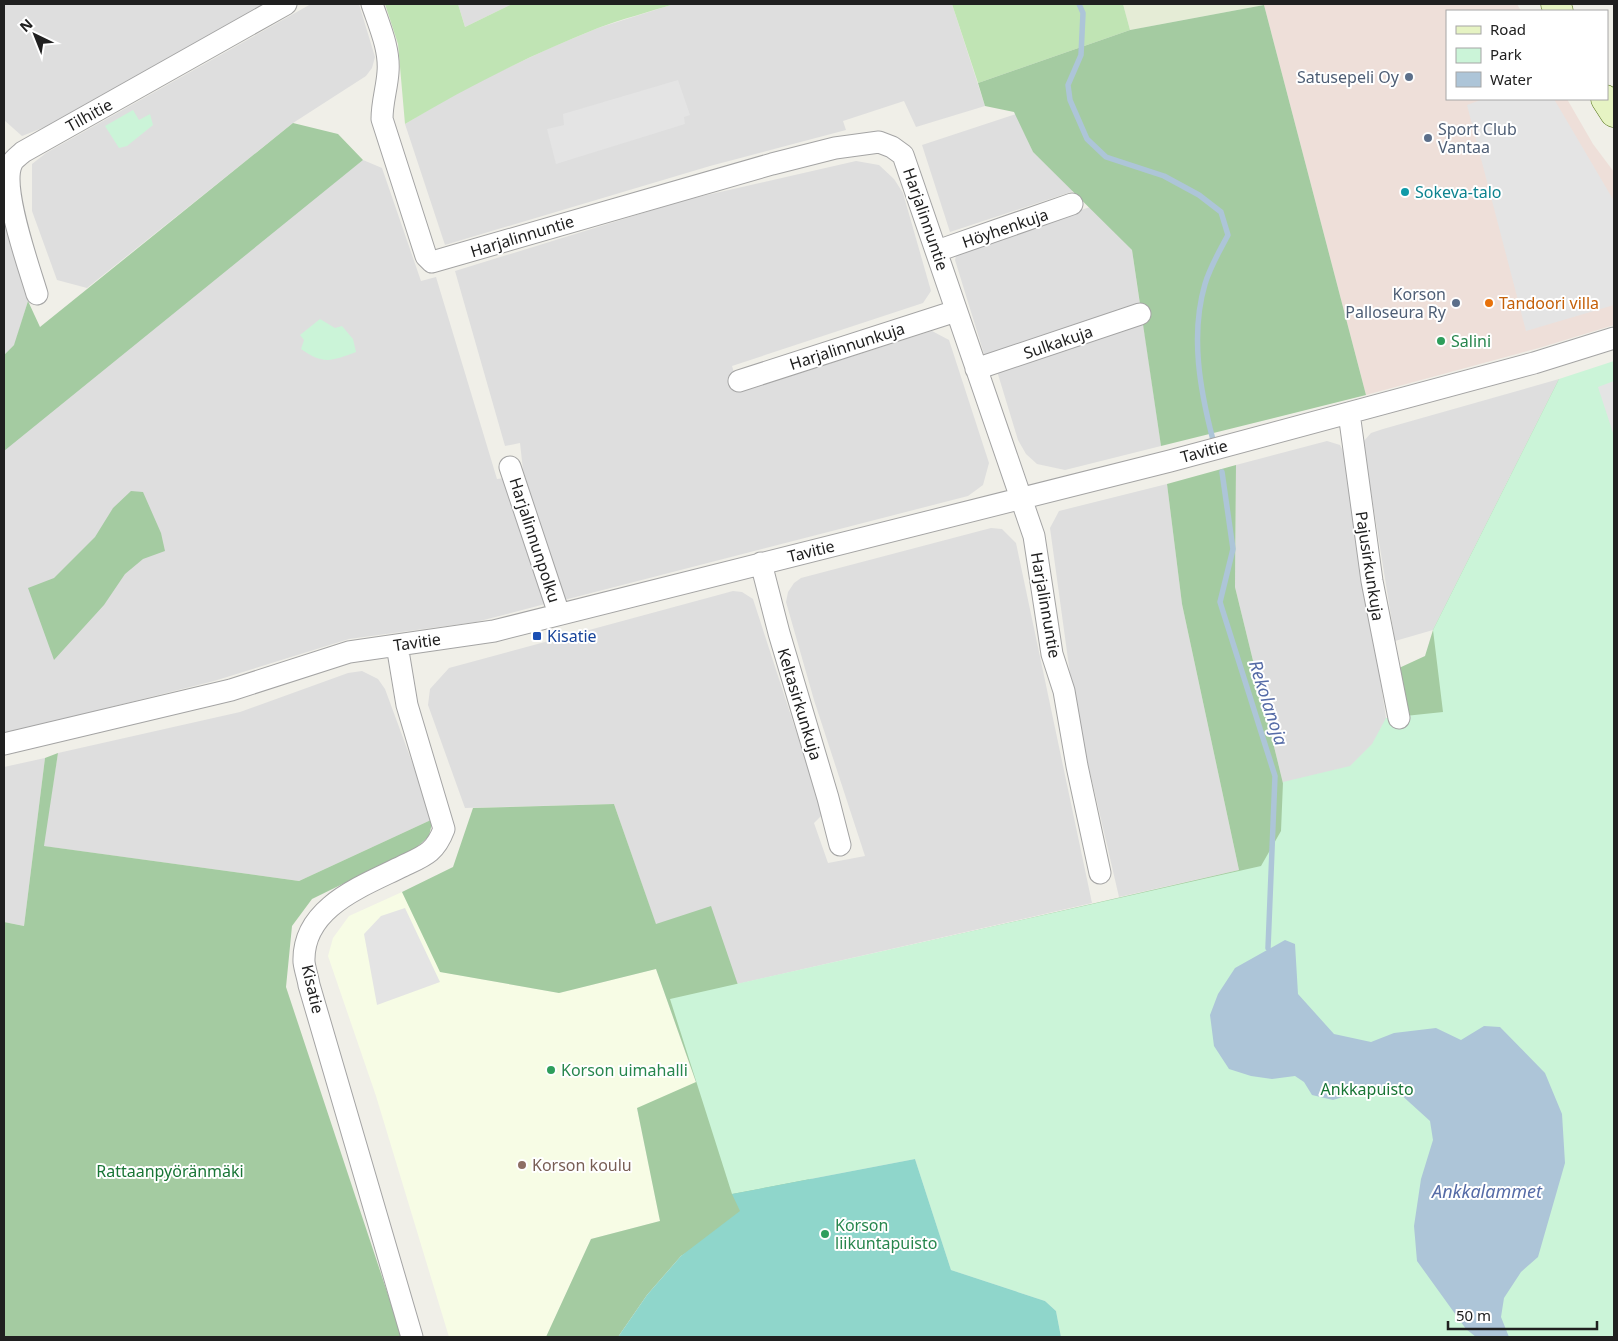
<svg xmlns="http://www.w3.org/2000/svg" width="1618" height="1341" viewBox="0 0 1618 1341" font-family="'Noto Sans',sans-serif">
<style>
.residential{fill:#dedede}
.commercial{fill:#eedfd9}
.education{fill:#f7fce5}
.farmland{fill:#e5ecd6}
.grass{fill:#c0e4b4}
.forest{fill:#a4cba1}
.park{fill:#cbf4d8}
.pitch{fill:#8fd6cb}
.parking{fill:#e4e4e4}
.water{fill:#adc5d8}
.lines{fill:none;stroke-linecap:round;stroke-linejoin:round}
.stream{stroke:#adc5d8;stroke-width:5.5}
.minor-casing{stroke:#a4a4a4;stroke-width:23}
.secondary-casing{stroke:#4e6e11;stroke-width:29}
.minor{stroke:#fff;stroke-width:21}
.secondary{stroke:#e6f3c3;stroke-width:28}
.service-dot{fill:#5c6f8a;stroke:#fff;stroke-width:2}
.culture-dot{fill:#0f9aa8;stroke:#fff;stroke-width:2}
.food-dot{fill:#e8710a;stroke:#fff;stroke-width:2}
.leisure-dot{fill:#2e9e5b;stroke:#fff;stroke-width:2}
.transit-dot{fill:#1a4fb4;stroke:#fff;stroke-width:2}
.education-dot{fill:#8d6e63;stroke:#fff;stroke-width:2}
.labels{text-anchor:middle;stroke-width:4;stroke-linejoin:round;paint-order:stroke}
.service-label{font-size:16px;fill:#4e5e75;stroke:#fff;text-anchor:end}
.street-label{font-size:16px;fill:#202020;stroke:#fff}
.culture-label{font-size:16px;fill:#0d838f;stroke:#fff;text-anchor:start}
.food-label{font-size:16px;fill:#c56008;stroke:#fff;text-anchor:start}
.leisure-label{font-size:16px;fill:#27864d;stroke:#fff;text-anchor:start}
.transit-label{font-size:16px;fill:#164399;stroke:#fff;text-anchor:start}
.park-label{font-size:16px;fill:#187535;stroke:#fff}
.education-label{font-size:16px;fill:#785e54;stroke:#fff;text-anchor:start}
.water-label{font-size:18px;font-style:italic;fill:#566ca7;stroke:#fff}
</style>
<rect width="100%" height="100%" fill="#f0efe8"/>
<!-- residential -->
<path class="residential" d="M 4,4 L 264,4 L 50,125 L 22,136 L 4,120 Z
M 311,4 L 359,4 L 375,57 L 372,68 L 366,76 L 293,123 L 87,288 L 57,280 L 32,211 L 32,164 L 46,153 Z
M 458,4 L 512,4 L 465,27 Z
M 674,4 L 952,4 L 985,106 L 916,127 L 904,101 L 843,121 L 846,130 L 710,166 L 445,245 L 405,124 L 465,88 L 550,48 L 598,28 Z
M 1016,114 L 1033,152 L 1074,191 L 950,232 L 922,145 Z
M 363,160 L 382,168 L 421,281 L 436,277 L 497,479 L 506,478 L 545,604 L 476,622 L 349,639 L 214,681 L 4,734 L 4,450 L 241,255 Z
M 856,161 L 879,165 L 894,179 L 903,193 L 931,291 L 923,303 L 732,366 L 740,392 L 932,331 L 949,340 L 989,463 L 983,485 L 968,496 L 564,600 L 523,470 L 520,443 L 505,446 L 455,271 L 685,200 Z
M 1090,207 L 1132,250 L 1140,305 L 987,356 L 984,354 L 955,260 L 956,256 L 967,251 L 967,248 Z
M 4,220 L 28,301 L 15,344 L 4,355 Z
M 1143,322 L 1161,446 L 1065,470 L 1037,464 L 1026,454 L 1018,440 L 997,371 Z
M 1559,379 L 1433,630 L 1395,641 L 1363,442 L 1371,433 L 1383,429 Z
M 1327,441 L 1340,445 L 1347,459 L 1386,718 L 1397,754 L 1291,816 L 1235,587 L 1236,465 Z
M 1167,484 L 1182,604 L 1239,870 L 1119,897 L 1074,703 L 1050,528 L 1059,511 Z
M 991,528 L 1002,529 L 1016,543 L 1092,903 L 681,997 L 614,804 L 465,808 L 428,705 L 430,689 L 449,668 L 733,591 L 742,592 L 753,599 L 823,814 L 814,823 L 828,863 L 865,856 L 814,700 L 786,602 L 788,592 L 794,583 L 801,578 Z
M 362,671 L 378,679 L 385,689 L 433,819 L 299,881 L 43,846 L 58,753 L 240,712 L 348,673 Z
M 45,758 L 24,926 L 4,922 L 4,767 Z"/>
<!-- commercial -->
<path class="commercial" d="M 1269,4 L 1517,4 L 1521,11 L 1447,11 L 1447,99 L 1567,99 L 1593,144 L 1614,172 L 1614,325 L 1539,348 L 1366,395 L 1264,5 Z"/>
<!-- education -->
<path class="education" d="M 402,892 L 441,972 L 559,993 L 656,969 L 696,1083 L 637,1109 L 660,1221 L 591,1239 L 546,1337 L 449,1337 L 376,1096 L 328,956 L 333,938 L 349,916 Z"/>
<!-- farmland -->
<path class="farmland" d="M 1123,4 L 1264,4 L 1264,5 L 1130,30 Z"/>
<!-- grass -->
<path class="grass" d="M 385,4 L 458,4 L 465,27 L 512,4 L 674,4 C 649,12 622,19 598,28 C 530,55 467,87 405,124 L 398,44 Z
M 952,4 L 1123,4 L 1130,30 L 978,83 Z"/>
<!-- forest -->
<path class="forest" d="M 1264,5 L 1366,395 L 1161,446 L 1132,250 L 1033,152 L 1014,112 L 985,106 L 978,83 L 1130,30 Z
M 293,123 L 338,134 L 363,160 L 4,451 L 4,355 L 14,345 L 28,301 L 40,327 Z
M 1559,379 L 1487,775 L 681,1256 L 647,1295 L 618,1337 L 546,1337 L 591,1239 L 660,1221 L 637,1108 L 696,1082 L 656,969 L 559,993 L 440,972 L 402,892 L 453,867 L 473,808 L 614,804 L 656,924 L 711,906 L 738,985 L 1239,870 L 1182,604 L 1167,484 L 1236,465 L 1235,587 L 1291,816 L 1397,754 L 1399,668 L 1425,656 L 1433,630 Z
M 131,491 L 143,492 L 161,533 L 165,551 L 143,559 L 125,574 L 104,605 L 54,660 L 28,588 L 54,578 L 95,537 L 113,508 Z
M 58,753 L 44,846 L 299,881 L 433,819 L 429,836 L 416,848 L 312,899 L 292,926 L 286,987 L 402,1337 L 4,1337 L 4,922 L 24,926 L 45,758 Z"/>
<!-- park -->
<path class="park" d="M 133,110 L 139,120 L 150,114 L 153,125 L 127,146 L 119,148 L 105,126 Z
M 320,319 L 335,328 L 342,326 L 353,339 L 356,352 C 331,361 324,365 301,349 L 304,340 L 300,335 Z
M 1614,361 L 1614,1337 L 1061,1337 L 1056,1311 L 1045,1301 L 951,1270 L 915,1159 L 732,1194 L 670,999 L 1261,866 L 1281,831 L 1283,782 L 1350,766 L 1372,744 L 1386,718 L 1443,712 L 1433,630 L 1559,379 Z"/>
<!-- pitch -->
<path class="pitch" d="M 915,1159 L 951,1270 L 1045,1301 L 1056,1311 L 1061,1337 L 618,1337 L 647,1295 L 681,1256 L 740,1211 L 732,1194 Z"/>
<!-- parking -->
<path class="parking" d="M 678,80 L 690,115 L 684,117 L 685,124 L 556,164 L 547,129 L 564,125 L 563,114 Z
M 1483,99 L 1554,99 L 1614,201 L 1614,305 L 1526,331 L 1467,105 Z
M 1614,381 L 1614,436 L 1598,387 Z
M 405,908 L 440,982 L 377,1005 L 364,934 L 381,916 Z"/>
<!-- water -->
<path class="water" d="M 1285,940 L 1295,944 L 1298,994 L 1334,1034 L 1371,1042 L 1394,1033 L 1436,1028 L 1461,1040 L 1484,1026 L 1500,1027 L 1545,1073 L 1562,1114 L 1565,1163 L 1538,1257 L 1521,1272 L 1504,1298 L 1501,1317 L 1509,1337 L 1476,1337 L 1466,1329 L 1417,1261 L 1414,1226 L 1421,1179 L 1433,1140 L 1430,1121 L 1398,1092 L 1349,1095 L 1333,1100 L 1312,1095 L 1304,1082 L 1295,1076 L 1272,1079 L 1251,1076 L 1229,1069 L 1214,1046 L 1210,1015 L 1218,994 L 1235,968 Z"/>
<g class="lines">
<!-- stream -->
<path class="stream" d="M 1079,4 L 1083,13 L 1081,55 L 1068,85 L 1070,100 L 1087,139 L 1106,157 L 1164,176 L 1199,195 L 1221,212 L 1228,235 C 1220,250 1210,267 1205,284 C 1190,335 1200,390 1213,440
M 1222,472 L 1233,549 L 1220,602 L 1275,776 L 1268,948"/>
<!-- minor casing -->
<g class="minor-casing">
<path id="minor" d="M 372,4 C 379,25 390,49 388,72 C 387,88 382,102 382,119 L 426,256 L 432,262 L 772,164 L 835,148 L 879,142 L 892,147 L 903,155 L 1034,536 L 1052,654 L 1064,691 L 1077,766 L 1100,873
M 937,251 L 1072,204
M 37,294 C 29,267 0,187 12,163 C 14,159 20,155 23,152 L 286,4
M 976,369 L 1140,314
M 739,381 L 956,311
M 1349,413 L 1372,581 L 1399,718
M 510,467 L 559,614
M 761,563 L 779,633 L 828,798 L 840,845
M 397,645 L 407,705 L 444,829 C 435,853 424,856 403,866 C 363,886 302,907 304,962 C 305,970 308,978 309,985 L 412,1337
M 4,744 L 231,690 L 349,652 L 494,631 L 1170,461 L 1534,363 L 1614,338"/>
</g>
<!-- secondary casing -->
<g class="secondary-casing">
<path id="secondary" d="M 1555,4 L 1559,11
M 1605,99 L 1614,113"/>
</g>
<!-- minor -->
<use href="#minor" class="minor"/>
<!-- secondary -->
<use href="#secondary" class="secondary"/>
</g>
<!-- markers -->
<g class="service-dot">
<circle cx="1409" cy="77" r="5"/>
<circle cx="1428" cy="138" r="5"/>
<circle cx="1456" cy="303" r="5"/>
</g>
<circle class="culture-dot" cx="1405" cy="192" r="5"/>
<circle class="food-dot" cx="1489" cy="303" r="5"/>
<g class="leisure-dot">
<circle cx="1441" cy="341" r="5"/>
<circle cx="551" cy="1070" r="5"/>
<circle cx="825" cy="1234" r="5"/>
</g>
<rect class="transit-dot" x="532" y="631" width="10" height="10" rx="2.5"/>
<circle class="education-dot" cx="522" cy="1165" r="5"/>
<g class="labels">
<!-- service labels -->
<g class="service-label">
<text x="1399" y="83">Satusepeli Oy</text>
<text x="1438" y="135" text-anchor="start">Sport Club<tspan x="1438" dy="18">Vantaa</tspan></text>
<text x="1446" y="300">Korson<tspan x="1446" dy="18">Palloseura Ry</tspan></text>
</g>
<!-- street labels -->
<g class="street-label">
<text transform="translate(89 115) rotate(-29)" y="6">Tilhitie</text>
<text transform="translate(926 219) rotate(71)" y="6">Harjalinnuntie</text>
<text transform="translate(1005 228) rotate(-19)" y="6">Höyhenkuja</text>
<text transform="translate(522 236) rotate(-17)" y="6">Harjalinnuntie</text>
<text transform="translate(1058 342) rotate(-19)" y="6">Sulkakuja</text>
<text transform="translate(847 346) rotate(-18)" y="6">Harjalinnunkuja</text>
<text transform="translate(1204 451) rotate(-15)" y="6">Tavitie</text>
<text transform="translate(535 540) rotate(72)" y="6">Harjalinnunpolku</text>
<text transform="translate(811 551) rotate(-14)" y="6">Tavitie</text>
<text transform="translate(1370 566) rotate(81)" y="6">Pajusirkunkuja</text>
<text transform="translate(1046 605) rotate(80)" y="6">Harjalinnuntie</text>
<text transform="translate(417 642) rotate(-8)" y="6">Tavitie</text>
<text transform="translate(800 704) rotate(73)" y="6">Keltasirkunkuja</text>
<text transform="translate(313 989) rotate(77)" y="6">Kisatie</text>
</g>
<!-- culture labels -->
<g class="culture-label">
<text x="1415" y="198">Sokeva-talo</text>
</g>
<!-- food labels -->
<g class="food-label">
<text x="1499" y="309">Tandoori villa</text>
</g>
<!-- leisure labels -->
<g class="leisure-label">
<text x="1451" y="347">Salini</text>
<text x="561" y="1076">Korson uimahalli</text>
<text x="835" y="1231">Korson<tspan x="835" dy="18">liikuntapuisto</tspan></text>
</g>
<!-- transit labels -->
<g class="transit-label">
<text x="547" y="642">Kisatie</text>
</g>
<!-- park labels -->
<g class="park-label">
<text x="1367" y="1095">Ankkapuisto</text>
<text x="170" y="1177">Rattaanpyöränmäki</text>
</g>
<!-- education labels -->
<g class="education-label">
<text x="532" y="1171">Korson koulu</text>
</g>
<!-- water labels -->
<g class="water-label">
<text transform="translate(1268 703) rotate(72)" y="6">Rekolanoja</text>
<text x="1487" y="1198">Ankkalammet</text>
</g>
</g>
<!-- border -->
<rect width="1618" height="1341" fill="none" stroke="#202020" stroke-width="10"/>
<!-- legend -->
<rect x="1446" y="10" width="162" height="90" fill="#ffffff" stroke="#a6a6a6"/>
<rect x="1456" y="26" width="25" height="8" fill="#e6f3c3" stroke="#a6a6a6"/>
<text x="1490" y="35" font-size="15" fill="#202020">Road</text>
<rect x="1456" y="48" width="25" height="15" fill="#cbf4d8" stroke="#a6a6a6"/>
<text x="1490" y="60" font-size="15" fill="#202020">Park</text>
<rect x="1456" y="72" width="25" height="15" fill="#adc5d8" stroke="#a6a6a6"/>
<text x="1490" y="85" font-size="15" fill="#202020">Water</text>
<!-- north arrow -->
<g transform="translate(35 35) rotate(317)" stroke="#ffffff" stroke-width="4" paint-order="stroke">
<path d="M0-4L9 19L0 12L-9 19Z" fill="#202020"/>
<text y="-8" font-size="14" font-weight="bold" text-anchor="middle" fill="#202020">N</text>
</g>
<!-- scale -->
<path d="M1448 1321v8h149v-8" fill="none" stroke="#202020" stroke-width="2.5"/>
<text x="1456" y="1321" font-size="15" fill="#202020" stroke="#ffffff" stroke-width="4" paint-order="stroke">50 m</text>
</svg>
